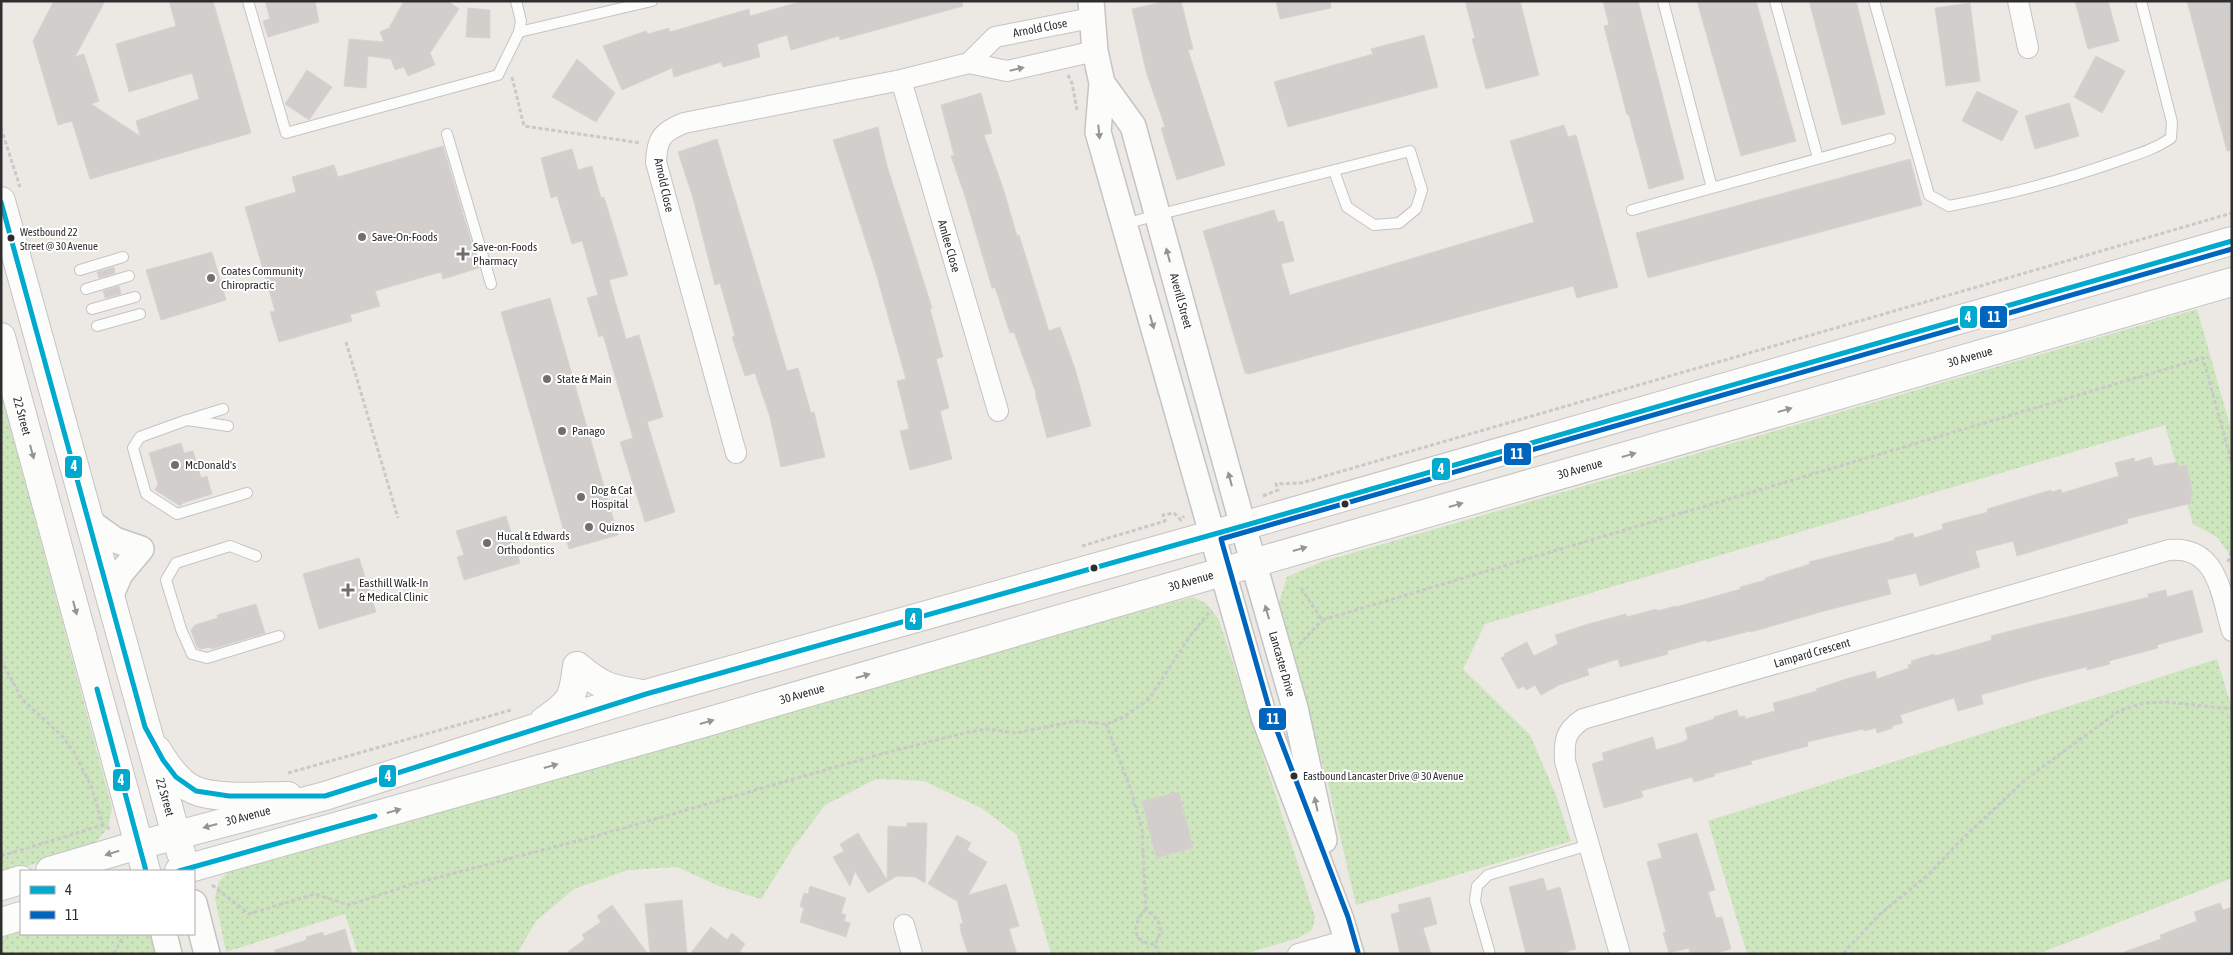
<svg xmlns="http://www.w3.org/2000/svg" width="2233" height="955" viewBox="0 0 2233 955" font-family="'Asap Condensed',sans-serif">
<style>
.park{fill:url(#park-dots)}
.building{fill:#d1cecb;stroke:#d7d4d0}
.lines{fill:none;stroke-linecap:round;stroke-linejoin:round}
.service-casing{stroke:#c5c4c5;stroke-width:12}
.minor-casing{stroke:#c5c4c5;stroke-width:22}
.tertiary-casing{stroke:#c5c4c5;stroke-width:28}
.secondary-casing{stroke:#c5c4c5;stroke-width:30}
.path{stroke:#c9c9c8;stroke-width:3;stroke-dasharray:4 2.5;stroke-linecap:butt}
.service{stroke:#fcfcfb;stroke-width:10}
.minor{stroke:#fcfcfb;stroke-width:20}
.tertiary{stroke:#fcfcfb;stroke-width:25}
.secondary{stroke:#fcfcfb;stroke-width:28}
.bus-1-casing{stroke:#fff;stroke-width:9}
.bus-2-casing{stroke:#fff;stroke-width:9}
.bus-1{stroke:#00a9ce;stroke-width:5}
.bus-2{stroke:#0065bd;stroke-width:5}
.oneway{fill:#959594}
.poi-dot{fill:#706f6e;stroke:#fff;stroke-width:2}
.bus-dot{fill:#2e2e2e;stroke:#fff;stroke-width:2}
.labels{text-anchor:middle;stroke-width:4;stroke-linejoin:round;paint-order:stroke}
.bus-label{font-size:11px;fill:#2e2e2e;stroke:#fff;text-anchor:start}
.street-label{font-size:12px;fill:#2e2e2e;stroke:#fff}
.poi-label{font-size:12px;fill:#2e2e2e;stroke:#fff;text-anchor:start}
.line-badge{stroke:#fff;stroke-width:2}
.badge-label{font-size:14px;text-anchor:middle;font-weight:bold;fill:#fff}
</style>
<defs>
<pattern id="park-dots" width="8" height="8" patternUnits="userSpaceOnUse" patternTransform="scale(1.25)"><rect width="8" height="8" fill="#cee6be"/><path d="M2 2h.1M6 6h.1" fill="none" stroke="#b1c6a4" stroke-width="1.8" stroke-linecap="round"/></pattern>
</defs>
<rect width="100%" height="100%" fill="#ece8e4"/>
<!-- park -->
<path class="park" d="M 2197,309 L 2232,433 L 2232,558 L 2217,537 L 2193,524 L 2165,425 L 1485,624 L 1463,669 L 1530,735 L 1556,795 L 1571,841 L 1356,905 L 1328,784 L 1278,606 L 1287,577 L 1321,562 Z
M 1,392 L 112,808 L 108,828 L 91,847 L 1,874 Z
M 1193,597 L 1206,603 L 1219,620 L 1315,917 L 1312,930 L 1298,938 L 1245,954 L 1051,954 L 1017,835 L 983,809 L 924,781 L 876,779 L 825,805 L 793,848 L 761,899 L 719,886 L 677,867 L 628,870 L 574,889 L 536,921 L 517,954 L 358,954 L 345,914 L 226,952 L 215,898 L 219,881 L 231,869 L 901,676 Z
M 2217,659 L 2232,709 L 2232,878 L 2038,954 L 1747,954 L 1708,821 Z
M 21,929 L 21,934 L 151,934 L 157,954 L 1,954 L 1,935 Z"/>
<!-- building -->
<path class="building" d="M 54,1 L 105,1 L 75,57 L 84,54 L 99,101 L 91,104 L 140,136 L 136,121 L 199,99 L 192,73 L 129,92 L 116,44 L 176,26 L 169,1 L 213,1 L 251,133 L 90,179 L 72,121 L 58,125 L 33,41 Z
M 265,1 L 315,1 L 319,22 L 268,37 L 263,21 L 270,19 Z
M 404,1 L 448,1 L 459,9 L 430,53 L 435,65 L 408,76 L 404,67 L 395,70 L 391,59 L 368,56 L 366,88 L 344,86 L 349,39 L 384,42 L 380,32 L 389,28 Z
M 803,1 L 962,1 L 963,6 L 840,40 L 839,36 L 791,50 L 787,35 L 757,44 L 760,57 L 723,67 L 721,62 L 674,77 L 672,68 L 622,90 L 603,46 L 646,31 L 648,34 L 669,28 L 670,32 L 749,9 L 750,16 Z
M 1167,1 L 1181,1 L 1193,49 L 1188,50 L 1225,165 L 1177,180 L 1161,128 L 1165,127 L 1146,71 L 1132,9 Z
M 1276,1 L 1330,1 L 1331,8 L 1280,19 Z
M 1465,1 L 1520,1 L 1539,75 L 1486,89 L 1472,39 L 1475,38 Z
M 1603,1 L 1638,1 L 1684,179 L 1649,189 L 1629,115 L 1627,115 L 1604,26 L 1609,25 Z
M 1697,1 L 1756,1 L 1796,141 L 1741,156 Z
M 1809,1 L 1856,1 L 1885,114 L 1842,125 Z
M 2075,1 L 2108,1 L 2119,41 L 2088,49 Z
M 2187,1 L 2232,1 L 2232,150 L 2227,151 Z
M 1970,3 L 1980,81 L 1946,86 L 1935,8 Z
M 468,8 L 490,10 L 490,38 L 466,37 Z
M 1424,35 L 1438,87 L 1288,127 L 1274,82 L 1373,54 L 1371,49 Z
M 2096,56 L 2125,71 L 2102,113 L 2074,97 Z
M 577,59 L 615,93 L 596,122 L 552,97 Z
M 307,70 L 332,87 L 309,120 L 285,104 Z
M 1977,91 L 2018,111 L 2002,141 L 1962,121 Z
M 981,93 L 992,133 L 984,135 L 1003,188 L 1017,236 L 1019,235 L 1049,331 L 1060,327 L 1075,369 L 1091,426 L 1047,438 L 1035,393 L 1036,393 L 1014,332 L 1010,333 L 995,287 L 992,288 L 965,196 L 951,156 L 954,155 L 941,105 Z
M 2069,103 L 2079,136 L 2035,149 L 2025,116 Z
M 1564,125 L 1568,137 L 1576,135 L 1618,287 L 1577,298 L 1573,286 L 1249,374 L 1245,373 L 1203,231 L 1274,210 L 1278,222 L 1283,221 L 1294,261 L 1281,264 L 1290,295 L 1534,222 L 1510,141 Z
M 878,127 L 887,166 L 932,308 L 930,309 L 943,357 L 936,359 L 949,408 L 940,411 L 952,459 L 910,470 L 900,431 L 909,429 L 897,381 L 906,379 L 876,273 L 833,140 Z
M 717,139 L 787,371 L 798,368 L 811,413 L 814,412 L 825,457 L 781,467 L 770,417 L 755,373 L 745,376 L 732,337 L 735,336 L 720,283 L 715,285 L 693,198 L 678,152 Z
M 443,146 L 479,268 L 443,279 L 441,272 L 375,291 L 380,306 L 350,315 L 352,321 L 279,342 L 270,312 L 275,311 L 245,207 L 296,192 L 292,177 L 334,165 L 338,177 Z
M 572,149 L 578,170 L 592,166 L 601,198 L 604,197 L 628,275 L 609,280 L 626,339 L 639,335 L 663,417 L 647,422 L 675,512 L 645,522 L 620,442 L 633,438 L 603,335 L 599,337 L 587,298 L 598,295 L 582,241 L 572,244 L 557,196 L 551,198 L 541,158 Z
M 1910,159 L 1922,205 L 1648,278 L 1636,233 Z
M 212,252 L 226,300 L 161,320 L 146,270 Z
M 114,267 L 115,273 L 99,278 L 97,272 Z
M 119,286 L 121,294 L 105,298 L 103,291 Z
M 550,298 L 618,535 L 569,549 L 501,312 Z
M 181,443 L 184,453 L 193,451 L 201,478 L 207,476 L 212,494 L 183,503 L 180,506 L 155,490 L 158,484 L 149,453 Z
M 2151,457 L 2154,466 L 2178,462 L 2178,466 L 2187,465 L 2193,496 L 2190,497 L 2192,503 L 2127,519 L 2128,523 L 2017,556 L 2013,541 L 1975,551 L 1980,567 L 1920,586 L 1916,573 L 1887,580 L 1891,594 L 1824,611 L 1751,632 L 1750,631 L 1707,642 L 1706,640 L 1667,651 L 1668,654 L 1620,667 L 1618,659 L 1587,669 L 1589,675 L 1559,685 L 1541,695 L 1535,685 L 1526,690 L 1524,686 L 1518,689 L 1501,658 L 1505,656 L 1504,654 L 1527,642 L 1534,656 L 1558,644 L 1555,635 L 1588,624 L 1626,614 L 1627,617 L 1656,609 L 1657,611 L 1676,606 L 1676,607 L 1741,589 L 1740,587 L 1766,580 L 1765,578 L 1810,564 L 1809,562 L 1895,540 L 1894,538 L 1913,533 L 1914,538 L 1943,529 L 1942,524 L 1988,512 L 1987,509 L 2051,490 L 2052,492 L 2061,489 L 2062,493 L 2119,476 L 2115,463 L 2134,458 L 2135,462 Z
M 506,516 L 520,563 L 464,580 L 457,557 L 464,555 L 456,531 Z
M 359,558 L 376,612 L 319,629 L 303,574 Z
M 2166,590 L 2167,597 L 2192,590 L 2203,632 L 2157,645 L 2158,648 L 2109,661 L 2110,664 L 2087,670 L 2087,667 L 2045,677 L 1981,695 L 1983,704 L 1958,711 L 1954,698 L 1900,715 L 1903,723 L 1892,726 L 1893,728 L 1877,733 L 1876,728 L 1864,731 L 1863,729 L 1807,742 L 1808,746 L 1751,761 L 1752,764 L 1714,774 L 1715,776 L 1694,782 L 1692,777 L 1641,791 L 1643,797 L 1604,808 L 1592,764 L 1604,760 L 1602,753 L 1653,737 L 1656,750 L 1683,742 L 1688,739 L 1685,728 L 1714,719 L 1714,717 L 1737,710 L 1739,717 L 1745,716 L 1745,719 L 1775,711 L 1773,703 L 1817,691 L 1816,689 L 1846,679 L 1875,671 L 1877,679 L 1909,668 L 1908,665 L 1912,664 L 1911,661 L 1934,654 L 1935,656 L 1992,640 L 1991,636 L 2018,629 L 2149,597 L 2148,594 Z
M 256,604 L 265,633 L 212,649 L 210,647 L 201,649 L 197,647 L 191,630 L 195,625 L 218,618 L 217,615 Z
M 1179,792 L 1193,848 L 1156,858 L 1142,801 Z
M 907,823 L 927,823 L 925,883 L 915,877 L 897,876 L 868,893 L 855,871 L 850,886 L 833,857 L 844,851 L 840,844 L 858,833 L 887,880 L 888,826 L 907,827 Z
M 1697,833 L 1715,890 L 1708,892 L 1716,918 L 1722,917 L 1731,949 L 1713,954 L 1690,954 L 1689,948 L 1669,953 L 1663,933 L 1666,932 L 1647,862 L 1662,858 L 1658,844 Z
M 957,835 L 971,843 L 967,850 L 987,862 L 968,895 L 1006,884 L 1019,926 L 1009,929 L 1017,954 L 968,954 L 961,932 L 960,924 L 963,923 L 957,901 L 928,884 Z
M 1543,878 L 1547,891 L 1560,887 L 1576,949 L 1558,954 L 1526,954 L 1509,887 Z
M 810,886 L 846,898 L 841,913 L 846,915 L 844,921 L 850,923 L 846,937 L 800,922 L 804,908 L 800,906 L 804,893 L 808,894 Z
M 1430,897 L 1437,924 L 1423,928 L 1431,954 L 1400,954 L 1391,914 L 1400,912 L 1398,905 Z
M 682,900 L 687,954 L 650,954 L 645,904 Z
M 2220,903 L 2223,910 L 2232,907 L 2232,954 L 2124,954 L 2124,952 L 2161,939 L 2160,935 L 2197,921 L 2194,912 Z
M 612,905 L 648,954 L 565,954 L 585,939 L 582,935 L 601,922 L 597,916 Z
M 711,927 L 727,940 L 732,933 L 745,944 L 740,951 L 744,954 L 690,954 Z
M 345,929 L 352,954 L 275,954 L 275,950 L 307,940 L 306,937 L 323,932 L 324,936 Z"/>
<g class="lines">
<!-- service casing -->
<g class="service-casing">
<path id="service" d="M 248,1 L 286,133 L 498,75 L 519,32 L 521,21 L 516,1
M 1663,1 L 1712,188
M 1775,1 L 1818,158
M 1874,1 L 1929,195 L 1949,206 C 2005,195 2061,181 2115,162 C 2134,155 2154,150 2171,138 L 2172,122 L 2141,1
M 519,32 L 652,1
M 447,134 L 491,284
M 1632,210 L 1890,139
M 1125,224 L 1157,215 L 1410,151 L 1422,190 L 1416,209 L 1399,223 L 1374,225 L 1347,207 L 1334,171
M 80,270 L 123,257
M 86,289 L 129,276
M 92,309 L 135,297
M 97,326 L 140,314
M 191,419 L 223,409
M 228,426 L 187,420 L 140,437 L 133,448 L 146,494 L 177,514 L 247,493
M 256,556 L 230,546 L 176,563 L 166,580 L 181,629 L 192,654 L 207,658 L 279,636
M 1490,954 L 1475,901 L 1477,886 L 1488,875 L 1589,845"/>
</g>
<!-- minor casing -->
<g class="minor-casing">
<path id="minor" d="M 2018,1 L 2028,48
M 969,63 L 995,37 L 1091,18
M 901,80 L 998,411
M 736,453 L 656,162 C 657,138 662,132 684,123 L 901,80 L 969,63 L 1007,71 L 1095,51
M 904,925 L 912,954
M 1298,954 L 1347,940
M 1620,954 L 1565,761 C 1564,740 1565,731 1583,719 L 2169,550 C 2218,545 2221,595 2232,631"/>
</g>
<!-- tertiary casing -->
<g class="tertiary-casing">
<path id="tertiary" d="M 1091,1 L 1095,51 L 1102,83 L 1098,132 L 1264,717 L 1341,920 L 1351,954
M 1102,83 L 1133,126 L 1243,526 L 1295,708 L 1324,840
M 91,523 L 115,540 L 141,549 L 120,574 L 110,597
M 194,903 L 207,954
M 164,934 L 169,954"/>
</g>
<!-- secondary casing -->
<g class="secondary-casing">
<path id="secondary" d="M 1,201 L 181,853
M 1,337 L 146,871
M 577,666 C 602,687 610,689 642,694
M 544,721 C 572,701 573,699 577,666
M 157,750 C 166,765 178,783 194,790 C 217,800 263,796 288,796
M 50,871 L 124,849 L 325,796 L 535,728 L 646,694 L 1243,526 L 2232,241
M 179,871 L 707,722 L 1208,576 L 2232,282
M 1,886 L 21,880
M 1,922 L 21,916"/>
</g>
<!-- path -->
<path class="path" d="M 1068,75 L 1072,83 L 1077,110
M 512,77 L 524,126 L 641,143
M 1,128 L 20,187
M 346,342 L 398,518
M 1263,496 L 1278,490 L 1276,484 L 1301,483 L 2232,213
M 1082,546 L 1165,521 L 1163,515 L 1174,513 L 1181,520 L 1184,516
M 2228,562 L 2232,550
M 1301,588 L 1322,620 L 2203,358 L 2232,464
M 1299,645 L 1322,620
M 1,660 L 22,699 L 63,737 L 74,752 L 91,786 L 103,825
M 1106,724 L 1131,790 L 1142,830 L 1146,909 C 1159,921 1166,926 1155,944 L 1159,954
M 288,773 L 511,710
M 1,856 L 103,825 L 110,829
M 212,885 L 249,914 L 315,894 L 349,905 L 409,885 L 596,836 L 870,757 L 968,732 L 988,729 L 1016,733 L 1076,721 L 1106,724 L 1122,718 L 1149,699 L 1190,636 L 1211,610
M 1146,909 C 1132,923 1131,944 1155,944
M 114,954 L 124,934
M 1844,954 L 1846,950 L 1879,915 L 1929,874 L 1959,842 L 2026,779 L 2119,711 L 2143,703 L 2167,702 L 2232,709"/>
<!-- service -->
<use href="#service" class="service"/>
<!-- minor -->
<use href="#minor" class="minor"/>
<!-- tertiary -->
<use href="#tertiary" class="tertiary"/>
<!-- secondary -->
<use href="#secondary" class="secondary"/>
<!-- bus-1 casing -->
<g class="bus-1-casing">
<path id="bus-1" d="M 1,202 L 145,727 L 163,760 L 176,777 L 196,791 L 229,796 L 325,796 L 646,694 L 1243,526 L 2232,241
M 97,689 L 146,871
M 179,871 L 375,816"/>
</g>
<!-- bus-2 casing -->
<g class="bus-2-casing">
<path id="bus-2" d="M 1358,952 L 1348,917 L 1271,715 L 1221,539 L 2232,249"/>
</g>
<!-- bus-1 -->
<use href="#bus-1" class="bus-1"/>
<!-- bus-2 -->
<use href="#bus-2" class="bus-2"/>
</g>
<!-- one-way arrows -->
<defs><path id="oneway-solid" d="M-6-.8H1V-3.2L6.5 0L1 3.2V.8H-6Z" transform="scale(1.25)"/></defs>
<g class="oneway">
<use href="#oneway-solid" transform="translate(1017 69) rotate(-13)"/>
<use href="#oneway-solid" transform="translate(1099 132) rotate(84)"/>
<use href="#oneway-solid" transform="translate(1168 255) rotate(-105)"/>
<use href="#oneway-solid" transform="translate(1152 322) rotate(74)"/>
<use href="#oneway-solid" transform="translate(1785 410) rotate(-16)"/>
<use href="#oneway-solid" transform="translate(32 452) rotate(75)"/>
<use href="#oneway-solid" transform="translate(1629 455) rotate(-16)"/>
<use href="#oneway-solid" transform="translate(1230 479) rotate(-105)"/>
<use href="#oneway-solid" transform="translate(1456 505) rotate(-16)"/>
<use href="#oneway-solid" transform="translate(1300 549) rotate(-16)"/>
<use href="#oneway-solid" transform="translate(75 608) rotate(75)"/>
<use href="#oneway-solid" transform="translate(1267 612) rotate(-106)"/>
<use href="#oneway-solid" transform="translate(863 676) rotate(-16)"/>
<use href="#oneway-solid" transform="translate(707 722) rotate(-16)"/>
<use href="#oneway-solid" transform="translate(551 766) rotate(-16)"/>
<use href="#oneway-solid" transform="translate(1316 804) rotate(-102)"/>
<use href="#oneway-solid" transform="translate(394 811) rotate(-16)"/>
<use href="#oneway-solid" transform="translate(210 826) rotate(165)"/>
<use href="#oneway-solid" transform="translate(112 853) rotate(163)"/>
</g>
<!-- markers -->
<g class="poi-dot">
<circle cx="362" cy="237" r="5"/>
<path d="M460.5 246.5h5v5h5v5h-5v5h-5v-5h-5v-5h5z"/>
<circle cx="211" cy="278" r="5"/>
<circle cx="547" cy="379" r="5"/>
<circle cx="562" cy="431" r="5"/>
<circle cx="175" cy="465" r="5"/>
<circle cx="581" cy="497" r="5"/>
<circle cx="589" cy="527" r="5"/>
<circle cx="487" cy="543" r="5"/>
<path d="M345.5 582.5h5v5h5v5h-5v5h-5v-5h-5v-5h5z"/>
</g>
<g class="bus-dot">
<circle cx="11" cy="238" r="4.5"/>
<circle cx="1345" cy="504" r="4.5"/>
<circle cx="1094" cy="568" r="4.5"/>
<circle cx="1294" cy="776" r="4.5"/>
</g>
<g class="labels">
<!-- bus labels -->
<g class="bus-label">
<text x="20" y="236">Westbound 22<tspan x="20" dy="14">Street @ 30 Avenue</tspan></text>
<text x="1303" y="780">Eastbound Lancaster Drive @ 30 Avenue</text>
</g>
<!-- street labels -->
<g class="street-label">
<text transform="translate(1040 28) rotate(-11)" y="4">Arnold Close</text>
<text transform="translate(664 185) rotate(78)" y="4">Arnold Close</text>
<text transform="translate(949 246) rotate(74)" y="4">Amlee Close</text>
<text transform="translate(1181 301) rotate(75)" y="4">Averill Street</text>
<text transform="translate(1970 357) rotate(-16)" y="4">30 Avenue</text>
<text transform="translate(22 416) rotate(75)" y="4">22 Street</text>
<text transform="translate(1580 469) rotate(-16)" y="4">30 Avenue</text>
<text transform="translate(1191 581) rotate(-16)" y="4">30 Avenue</text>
<text transform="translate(1812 653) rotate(-16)" y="4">Lampard Crescent</text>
<text transform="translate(1282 664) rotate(74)" y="4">Lancaster Drive</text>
<text transform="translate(802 694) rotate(-16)" y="4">30 Avenue</text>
<text transform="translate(165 797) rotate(74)" y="4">22 Street</text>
<text transform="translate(248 816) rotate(-15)" y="4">30 Avenue</text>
</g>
<!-- poi labels -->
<g class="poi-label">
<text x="372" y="241">Save-On-Foods</text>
<text x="473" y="251">Save-on-Foods<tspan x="473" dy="14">Pharmacy</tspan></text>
<text x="221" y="275">Coates Community<tspan x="221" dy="14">Chiropractic</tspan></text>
<text x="557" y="383">State &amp; Main</text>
<text x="572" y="435">Panago</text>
<text x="185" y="469">McDonald's</text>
<text x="591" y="494">Dog &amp; Cat<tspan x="591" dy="14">Hospital</tspan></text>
<text x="599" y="531">Quiznos</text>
<text x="497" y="540">Hucal &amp; Edwards<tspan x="497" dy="14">Orthodontics</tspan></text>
<text x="359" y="587">Easthill Walk-In<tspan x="359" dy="14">&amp; Medical Clinic</tspan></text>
</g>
</g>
<g class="line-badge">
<rect x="1959" y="305" width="19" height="24" rx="5" fill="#00a9ce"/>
<rect x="1979" y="305" width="29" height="24" rx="5" fill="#0065bd"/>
<rect x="1503" y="442" width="29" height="24" rx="5" fill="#0065bd"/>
<rect x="64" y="455" width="19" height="24" rx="5" fill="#00a9ce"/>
<rect x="1431" y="457" width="20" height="24" rx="5" fill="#00a9ce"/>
<rect x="904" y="607" width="19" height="24" rx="5" fill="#00a9ce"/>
<rect x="1258" y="707" width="29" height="24" rx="5" fill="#0065bd"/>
<rect x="378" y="764" width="19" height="24" rx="5" fill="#00a9ce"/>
<rect x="112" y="768" width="19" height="24" rx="5" fill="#00a9ce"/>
</g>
<g class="badge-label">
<text x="1968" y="322">4</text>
<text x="1994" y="322">11</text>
<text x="1517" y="459">11</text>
<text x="74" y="471">4</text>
<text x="1441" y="474">4</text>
<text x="913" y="624">4</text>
<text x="1273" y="724">11</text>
<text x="388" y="781">4</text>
<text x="121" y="785">4</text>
</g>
<!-- border -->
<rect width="2233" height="955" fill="none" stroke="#2e2e2e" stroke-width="5"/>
<!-- legend -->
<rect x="20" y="870" width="175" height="65" fill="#ffffff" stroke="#ababab"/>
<rect x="30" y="886" width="25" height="8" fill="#00a9ce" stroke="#ababab"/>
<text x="65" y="895" font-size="15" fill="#2e2e2e">4</text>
<rect x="30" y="911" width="25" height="8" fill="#0065bd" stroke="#ababab"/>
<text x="65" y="920" font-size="15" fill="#2e2e2e">11</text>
</svg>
